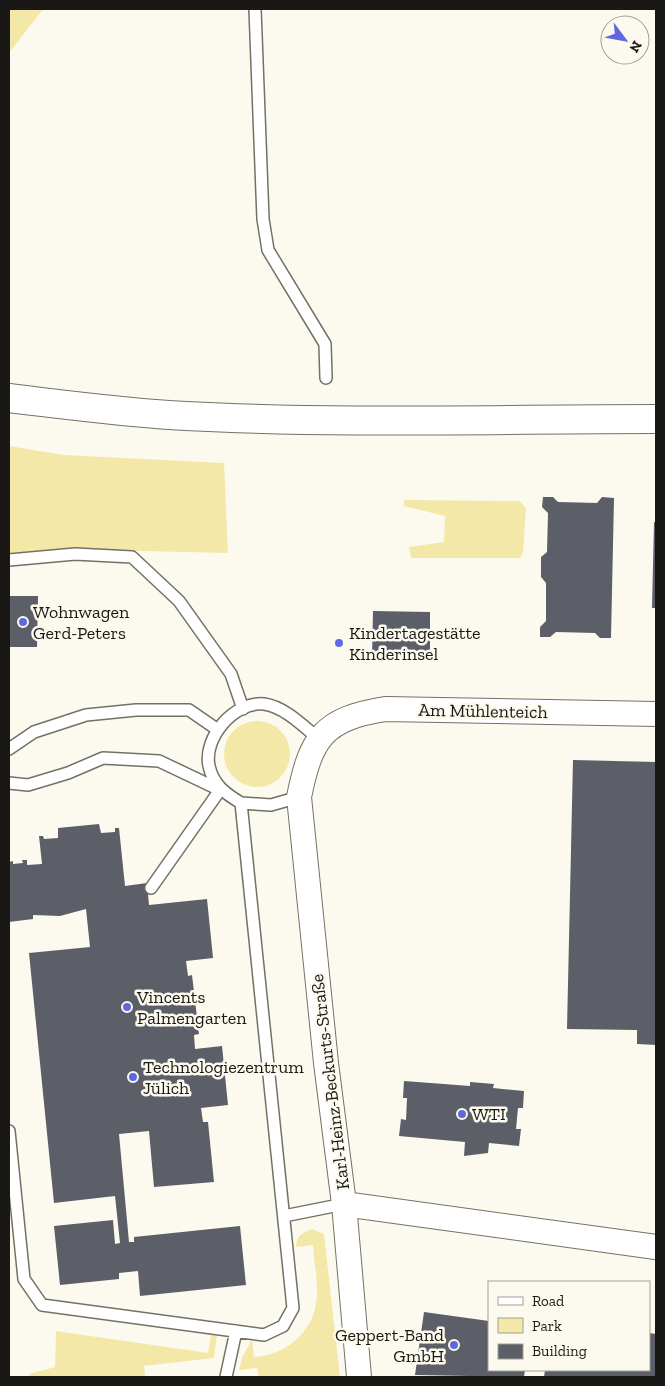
<svg xmlns="http://www.w3.org/2000/svg" width="665" height="1386" viewBox="0 0 665 1386" font-family="'Zilla Slab',serif">
<style>
.green{fill:#f4e8a8}
.building{fill:#5c5e68}
.lines{fill:none;stroke-linecap:round;stroke-linejoin:round}
.service-casing{stroke:#737166;stroke-width:14}
.minor-casing{stroke:#737166;stroke-width:26}
.secondary-casing{stroke:#737166;stroke-width:30}
.service{stroke:#fff;stroke-width:11}
.minor{stroke:#fff;stroke-width:24}
.secondary{stroke:#fff;stroke-width:28}
.poi-dot{fill:#5e68e0;stroke:#fcfaee;stroke-width:2}
.labels{text-anchor:middle;stroke-width:5;stroke-linejoin:round;paint-order:stroke}
.poi-label{font-size:18px;fill:#191814;stroke:#fcfaee;text-anchor:start}
.street-label{font-size:18px;fill:#191814;stroke:#fcfaee}
</style>
<rect width="100%" height="100%" fill="#fcfaee"/>
<!-- green -->
<path class="green" d="M 9,9 L 43,9 L 9,53 Z
M 9,446 L 64,455 L 224,463 L 228,553 L 59,549 L 23,557 L 9,557 Z
M 404,500 L 520,501 L 526,508 L 523,553 L 520,558 L 411,558 L 409,547 L 444,542 L 445,516 L 404,506 Z
M224 754a33 33 0 1 1 66 0a33 33 0 1 1-66 0Z
M 312,1229 L 324,1234 L 340,1377 L 259,1377 L 257,1368 L 239,1370 L 242,1358 L 252,1339 L 254,1357 C 283,1356 312,1334 316,1303 C 319,1285 314,1263 313,1245 L 296,1247 C 296,1236 303,1232 312,1229 Z
M 56,1331 L 208,1353 L 211,1335 L 217,1335 L 214,1358 L 144,1366 L 145,1377 L 29,1377 L 29,1374 L 55,1367 Z"/>
<!-- building -->
<path class="building" d="M 543,497 L 553,497 L 558,502 L 597,503 L 602,497 L 614,498 L 611,638 L 600,638 L 595,633 L 556,632 L 550,637 L 540,637 L 540,627 L 546,621 L 546,583 L 541,577 L 541,557 L 547,552 L 548,513 L 542,507 Z
M 654,522 L 656,522 L 656,608 L 652,608 Z
M 9,596 L 38,596 L 37,647 L 9,647 Z
M 373,611 L 430,612 L 430,658 L 372,657 Z
M 573,760 L 656,762 L 656,1045 L 637,1044 L 637,1030 L 567,1029 Z
M 99,824 L 101,833 L 115,832 L 115,828 L 119,828 L 125,886 L 147,883 L 149,905 L 207,899 L 213,958 L 186,961 L 188,976 L 192,975 L 199,1034 L 194,1035 L 195,1049 L 222,1046 L 228,1105 L 201,1108 L 203,1122 L 208,1122 L 214,1182 L 154,1187 L 149,1131 L 119,1134 L 129,1242 L 134,1242 L 134,1237 L 240,1226 L 246,1285 L 140,1296 L 138,1271 L 119,1273 L 119,1279 L 60,1285 L 54,1226 L 113,1220 L 115,1244 L 120,1243 L 115,1196 L 54,1203 L 29,953 L 90,947 L 86,909 L 60,916 L 33,915 L 33,919 L 9,922 L 9,862 L 13,861 L 13,864 L 23,863 L 22,860 L 27,860 L 27,865 L 42,864 L 39,836 L 43,836 L 44,839 L 58,838 L 58,828 Z
M 404,1081 L 470,1086 L 470,1082 L 494,1084 L 493,1088 L 524,1091 L 523,1108 L 518,1108 L 516,1129 L 521,1129 L 519,1146 L 489,1143 L 488,1153 L 464,1156 L 465,1142 L 399,1136 L 401,1119 L 406,1120 L 407,1098 L 403,1098 Z
M 424,1312 L 489,1321 L 489,1370 L 525,1370 L 524,1377 L 415,1375 Z
M 649,1333 L 656,1334 L 656,1377 L 544,1377 L 545,1370 L 649,1370 Z"/>
<g class="lines">
<!-- service casing -->
<g class="service-casing">
<path id="service" d="M 255,9 L 263,219 L 268,250 L 325,344 L 326,378
M 9,560 L 75,554 L 132,557 L 179,601 L 231,674 L 243,709
M 9,749 L 34,732 L 86,715 L 136,710 L 189,710 L 218,730
M 9,783 L 28,785 L 68,773 L 103,758 L 159,761 L 220,790 L 151,888
M 241,803 C 226,794 213,785 209,766 C 203,738 234,701 264,704 C 285,707 303,726 319,739
M 9,1131 L 24,1279 L 42,1305 L 264,1335 L 283,1326 L 293,1308 L 241,803 L 271,805 L 299,797
M 284,1216 L 344,1204
M 226,1377 L 236,1331"/>
</g>
<!-- minor casing -->
<g class="minor-casing">
<path id="minor" d="M 656,714 L 385,709 C 323,719 311,738 299,797 L 326,1063 L 344,1204 L 656,1247
M 344,1204 L 359,1377"/>
</g>
<!-- secondary casing -->
<g class="secondary-casing">
<path id="secondary" d="M 9,398 C 68,405 127,413 186,416 C 342,424 500,419 656,419"/>
</g>
<!-- service -->
<use href="#service" class="service"/>
<!-- minor -->
<use href="#minor" class="minor"/>
<!-- secondary -->
<use href="#secondary" class="secondary"/>
</g>
<!-- markers -->
<g class="poi-dot">
<circle cx="23" cy="622" r="5"/>
<circle cx="339" cy="643" r="5"/>
<circle cx="127" cy="1007" r="5"/>
<circle cx="133" cy="1077" r="5"/>
<circle cx="462" cy="1114" r="5"/>
<circle cx="454" cy="1345" r="5"/>
</g>
<g class="labels">
<!-- poi labels -->
<g class="poi-label">
<text x="33" y="618">Wohnwagen<tspan x="33" dy="21">Gerd-Peters</tspan></text>
<text x="349" y="639">Kindertagestätte<tspan x="349" dy="21">Kinderinsel</tspan></text>
<text x="137" y="1003">Vincents<tspan x="137" dy="21">Palmengarten</tspan></text>
<text x="143" y="1073">Technologiezentrum<tspan x="143" dy="21">Jülich</tspan></text>
<text x="472" y="1120">WTI</text>
<text x="444" y="1341" text-anchor="end">Geppert-Band<tspan x="444" dy="21">GmbH</tspan></text>
</g>
<!-- street labels -->
<g class="street-label">
<text transform="translate(483 711) rotate(1)" y="6">Am Mühlenteich</text>
<text transform="translate(330 1082) rotate(-97)" y="6">Karl-Heinz-Beckurts-Straße</text>
</g>
</g>
<!-- border -->
<rect width="665" height="1386" fill="none" stroke="#191814" stroke-width="20"/>
<!-- legend -->
<rect x="488" y="1281" width="162" height="90" fill="#fcfaee" stroke="#a1a097"/>
<rect x="498" y="1297" width="25" height="8" fill="#ffffff" stroke="#a1a097"/>
<text x="532" y="1306" font-size="15" fill="#191814">Road</text>
<rect x="498" y="1318" width="25" height="15" fill="#f4e8a8" stroke="#a1a097"/>
<text x="532" y="1331" font-size="15" fill="#191814">Park</text>
<rect x="498" y="1344" width="25" height="15" fill="#5c5e68" stroke="#a1a097"/>
<text x="532" y="1356" font-size="15" fill="#191814">Building</text>
<!-- north arrow -->
<g transform="translate(625 40) rotate(122)"><circle r="24" fill="#fcfaee" stroke="#a1a097"/>
<path d="M0-4L9 19L0 12L-9 19Z" fill="#5e68e0"/>
<text y="-8" font-size="14" font-weight="bold" text-anchor="middle" fill="#191814">N</text>
</g>
</svg>
